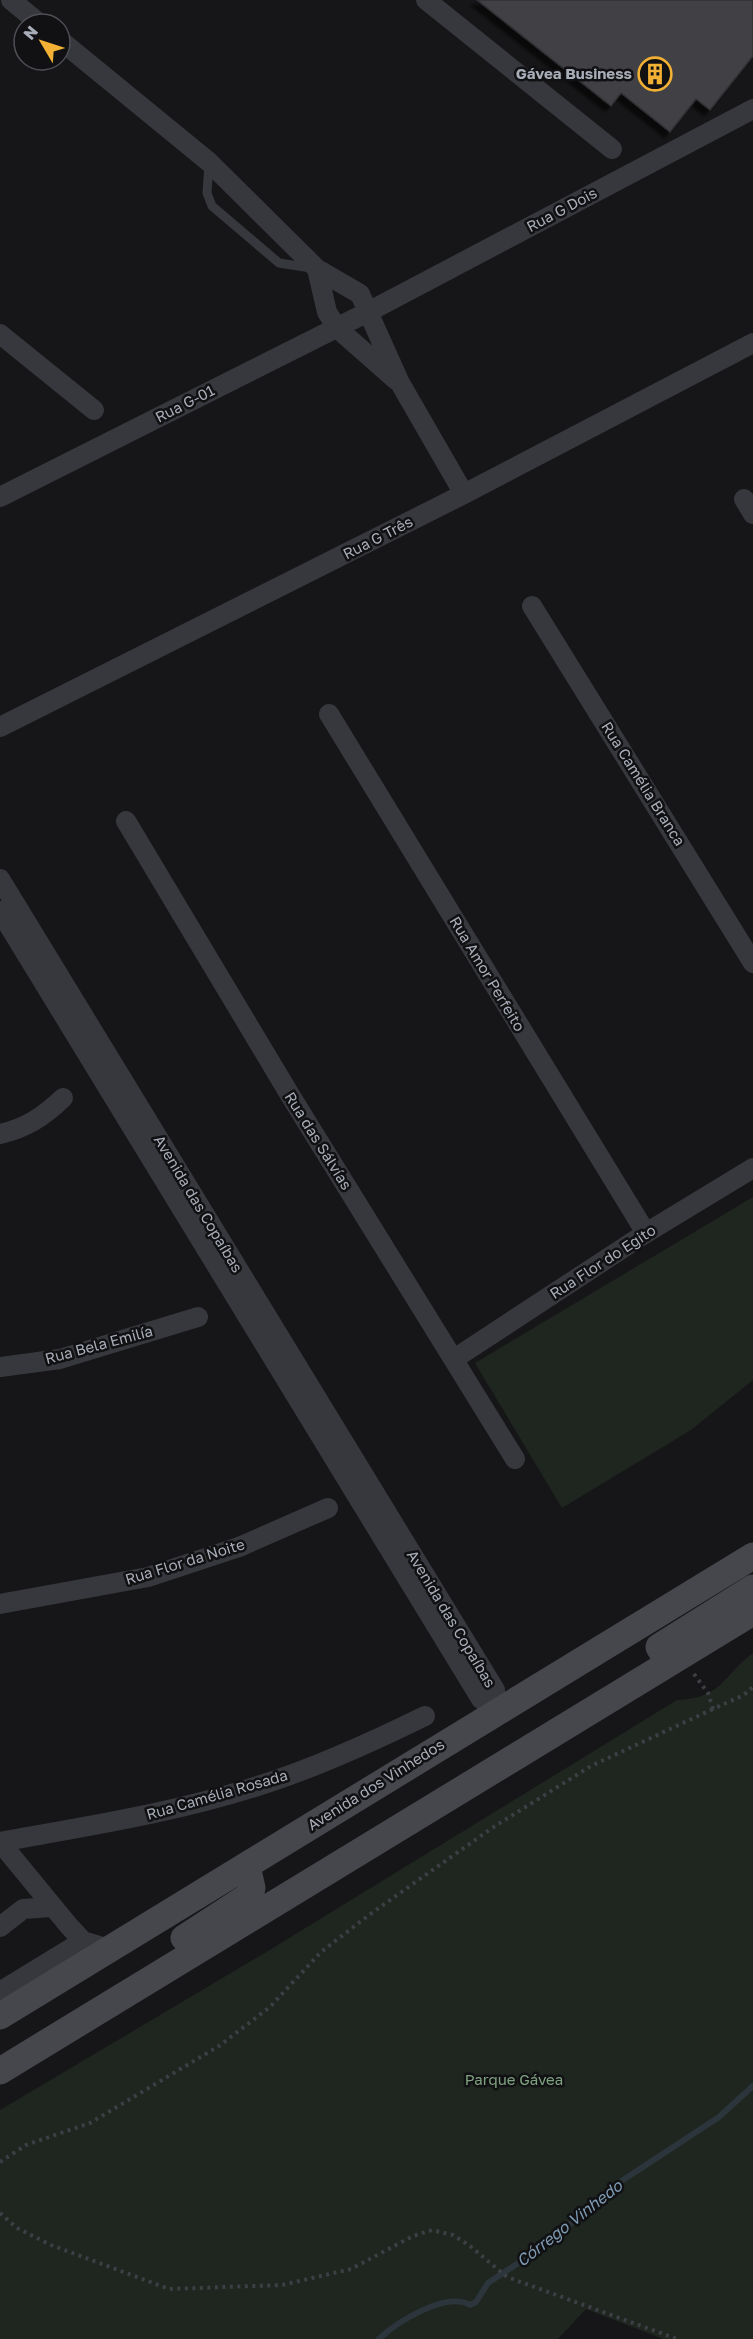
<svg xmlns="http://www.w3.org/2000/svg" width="753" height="2339" viewBox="0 0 753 2339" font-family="'Golos Text',sans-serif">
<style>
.green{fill:#1e261f}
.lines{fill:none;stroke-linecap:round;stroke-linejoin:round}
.stream{stroke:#2c353c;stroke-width:6}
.building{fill:#404145;stroke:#303034;stroke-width:1.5;filter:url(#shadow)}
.path{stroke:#3d3f44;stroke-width:4;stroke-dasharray:3 4.5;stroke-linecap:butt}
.service{stroke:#37383d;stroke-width:9}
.minor{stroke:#37383d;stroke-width:20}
.secondary{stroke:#45474d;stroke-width:27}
.labels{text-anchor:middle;stroke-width:5;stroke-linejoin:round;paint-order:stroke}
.poi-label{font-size:15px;font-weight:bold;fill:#a8adb8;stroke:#111113;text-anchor:end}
.street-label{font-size:15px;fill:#a8adb8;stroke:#111113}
.park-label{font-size:15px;fill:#7fa381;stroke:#111113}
.water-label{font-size:16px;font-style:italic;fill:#7f9bb3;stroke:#111113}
</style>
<defs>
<filter id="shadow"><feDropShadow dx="-5.5" dy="5.5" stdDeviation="1.5" flood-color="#0009"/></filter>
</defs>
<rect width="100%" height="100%" fill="#161618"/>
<!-- green -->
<path class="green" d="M 753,1197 L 753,1380 L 691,1430 L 562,1508 L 475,1363 Z
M 753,1653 L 753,2339 L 663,2339 L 586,2309 L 558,2339 L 0,2339 L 0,2110 L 268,1951 L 677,1700 C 723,1698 722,1676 753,1653 Z"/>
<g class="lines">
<!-- stream -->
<path class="stream" d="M 379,2339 C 397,2322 446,2291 470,2305 L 476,2302 L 488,2283 L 544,2246 L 620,2182 L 719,2117 L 753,2086"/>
</g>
<!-- building -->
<path class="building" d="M 477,0 L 753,0 L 753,56 L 710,110 L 696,99 L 670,132 L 621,93 L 611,106 Z"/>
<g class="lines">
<!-- path -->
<path class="path" d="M 694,1674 L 708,1693 L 713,1709 L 744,1695 L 753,1687
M 0,2162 L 26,2145 L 90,2123 L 219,2046 L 270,2007 L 321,1952 L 369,1915 L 492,1828 L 591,1766 L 713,1709
M 0,2213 L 17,2228 L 51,2245 L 169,2289 L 282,2285 L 351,2269 L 413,2236 L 432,2230 L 453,2235 L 470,2246 L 507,2277 L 677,2339"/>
<!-- service -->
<path class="service" d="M 209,164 L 207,193 L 212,206 L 279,263 L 311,268"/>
<!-- minor -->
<path class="minor" d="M 11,0 L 40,24
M 426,0 L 612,149
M 60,40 L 209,162 L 317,269 L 360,294 L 400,383 L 464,494
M 317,269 L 327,312 L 337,328 L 396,380
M 0,334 L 94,410
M 0,497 L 370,311 L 753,109
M 744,499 L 753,514
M 532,606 L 753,963
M 329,714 L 646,1233
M 0,727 L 464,494 L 753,343
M 126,821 L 290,1095 L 515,1459
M 0,879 L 495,1690 L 497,1711
M 0,911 L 481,1699 L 497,1711
M 0,1134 C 26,1128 43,1117 63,1098
M 454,1359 L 646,1233 L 753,1168
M 0,1367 L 60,1359 L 198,1317
M 0,1604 L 148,1577 L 239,1547 L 328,1508
M 0,1842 C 88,1826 179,1812 264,1784 C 320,1766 372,1742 425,1716
M 0,1842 L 69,1926 L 83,1941 L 109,1949
M 0,1927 L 23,1909 L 51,1907
M 1,1991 L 83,1941"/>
<!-- secondary -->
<path class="secondary" d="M 669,1663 L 659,1647 L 753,1588
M 184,1938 L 250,1895 L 252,1888 L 247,1866
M 0,2016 L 753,1556
M 0,2071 L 753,1612"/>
</g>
<!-- icons -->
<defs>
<g id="building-ring" transform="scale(1.725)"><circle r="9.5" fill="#111113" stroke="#f2b134" stroke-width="1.5"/><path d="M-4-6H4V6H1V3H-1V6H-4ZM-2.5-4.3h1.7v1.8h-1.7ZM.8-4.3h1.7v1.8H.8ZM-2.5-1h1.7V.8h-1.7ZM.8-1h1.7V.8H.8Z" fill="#f2b134"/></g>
</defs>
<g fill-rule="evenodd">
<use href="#building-ring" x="655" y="74"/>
</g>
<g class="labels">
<!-- poi labels -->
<g class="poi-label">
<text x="632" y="79">Gávea Business</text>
</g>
<!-- street labels -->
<g class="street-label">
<text transform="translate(562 210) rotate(-28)" y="5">Rua G Dois</text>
<text transform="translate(185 404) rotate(-27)" y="5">Rua G-01</text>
<text transform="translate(378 538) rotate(-27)" y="5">Rua G Três</text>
<text transform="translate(643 784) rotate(58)" y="5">Rua Camélia Branca</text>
<text transform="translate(487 974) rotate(59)" y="5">Rua Amor Perfeito</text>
<text transform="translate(318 1141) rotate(58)" y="5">Rua das Sálvías</text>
<text transform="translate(198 1204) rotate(59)" y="5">Avenida das Copaíbas</text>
<text transform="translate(603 1262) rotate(-33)" y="5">Rua Flor do Egito</text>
<text transform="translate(99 1345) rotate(-15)" y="5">Rua Bela Emilía</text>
<text transform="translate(185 1562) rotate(-17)" y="5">Rua Flor da Noite</text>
<text transform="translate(451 1619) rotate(59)" y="5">Avenida das Copaíbas</text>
<text transform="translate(376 1785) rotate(-32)" y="5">Avenida dos Vinhedos</text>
<text transform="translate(217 1795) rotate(-16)" y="5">Rua Camélia Rosada</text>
</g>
<!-- park labels -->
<g class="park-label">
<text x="514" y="2085">Parque Gávea</text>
</g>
<!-- water labels -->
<g class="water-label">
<text transform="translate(569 2223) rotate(-38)" y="6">Córrego Vinhedo</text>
</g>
</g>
<!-- north arrow -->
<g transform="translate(42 42) rotate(309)"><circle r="28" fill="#111113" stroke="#4d4f55" stroke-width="1.5"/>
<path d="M0-4.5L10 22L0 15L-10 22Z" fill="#f2b134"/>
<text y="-9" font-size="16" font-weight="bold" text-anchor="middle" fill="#a8adb8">N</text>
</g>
</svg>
